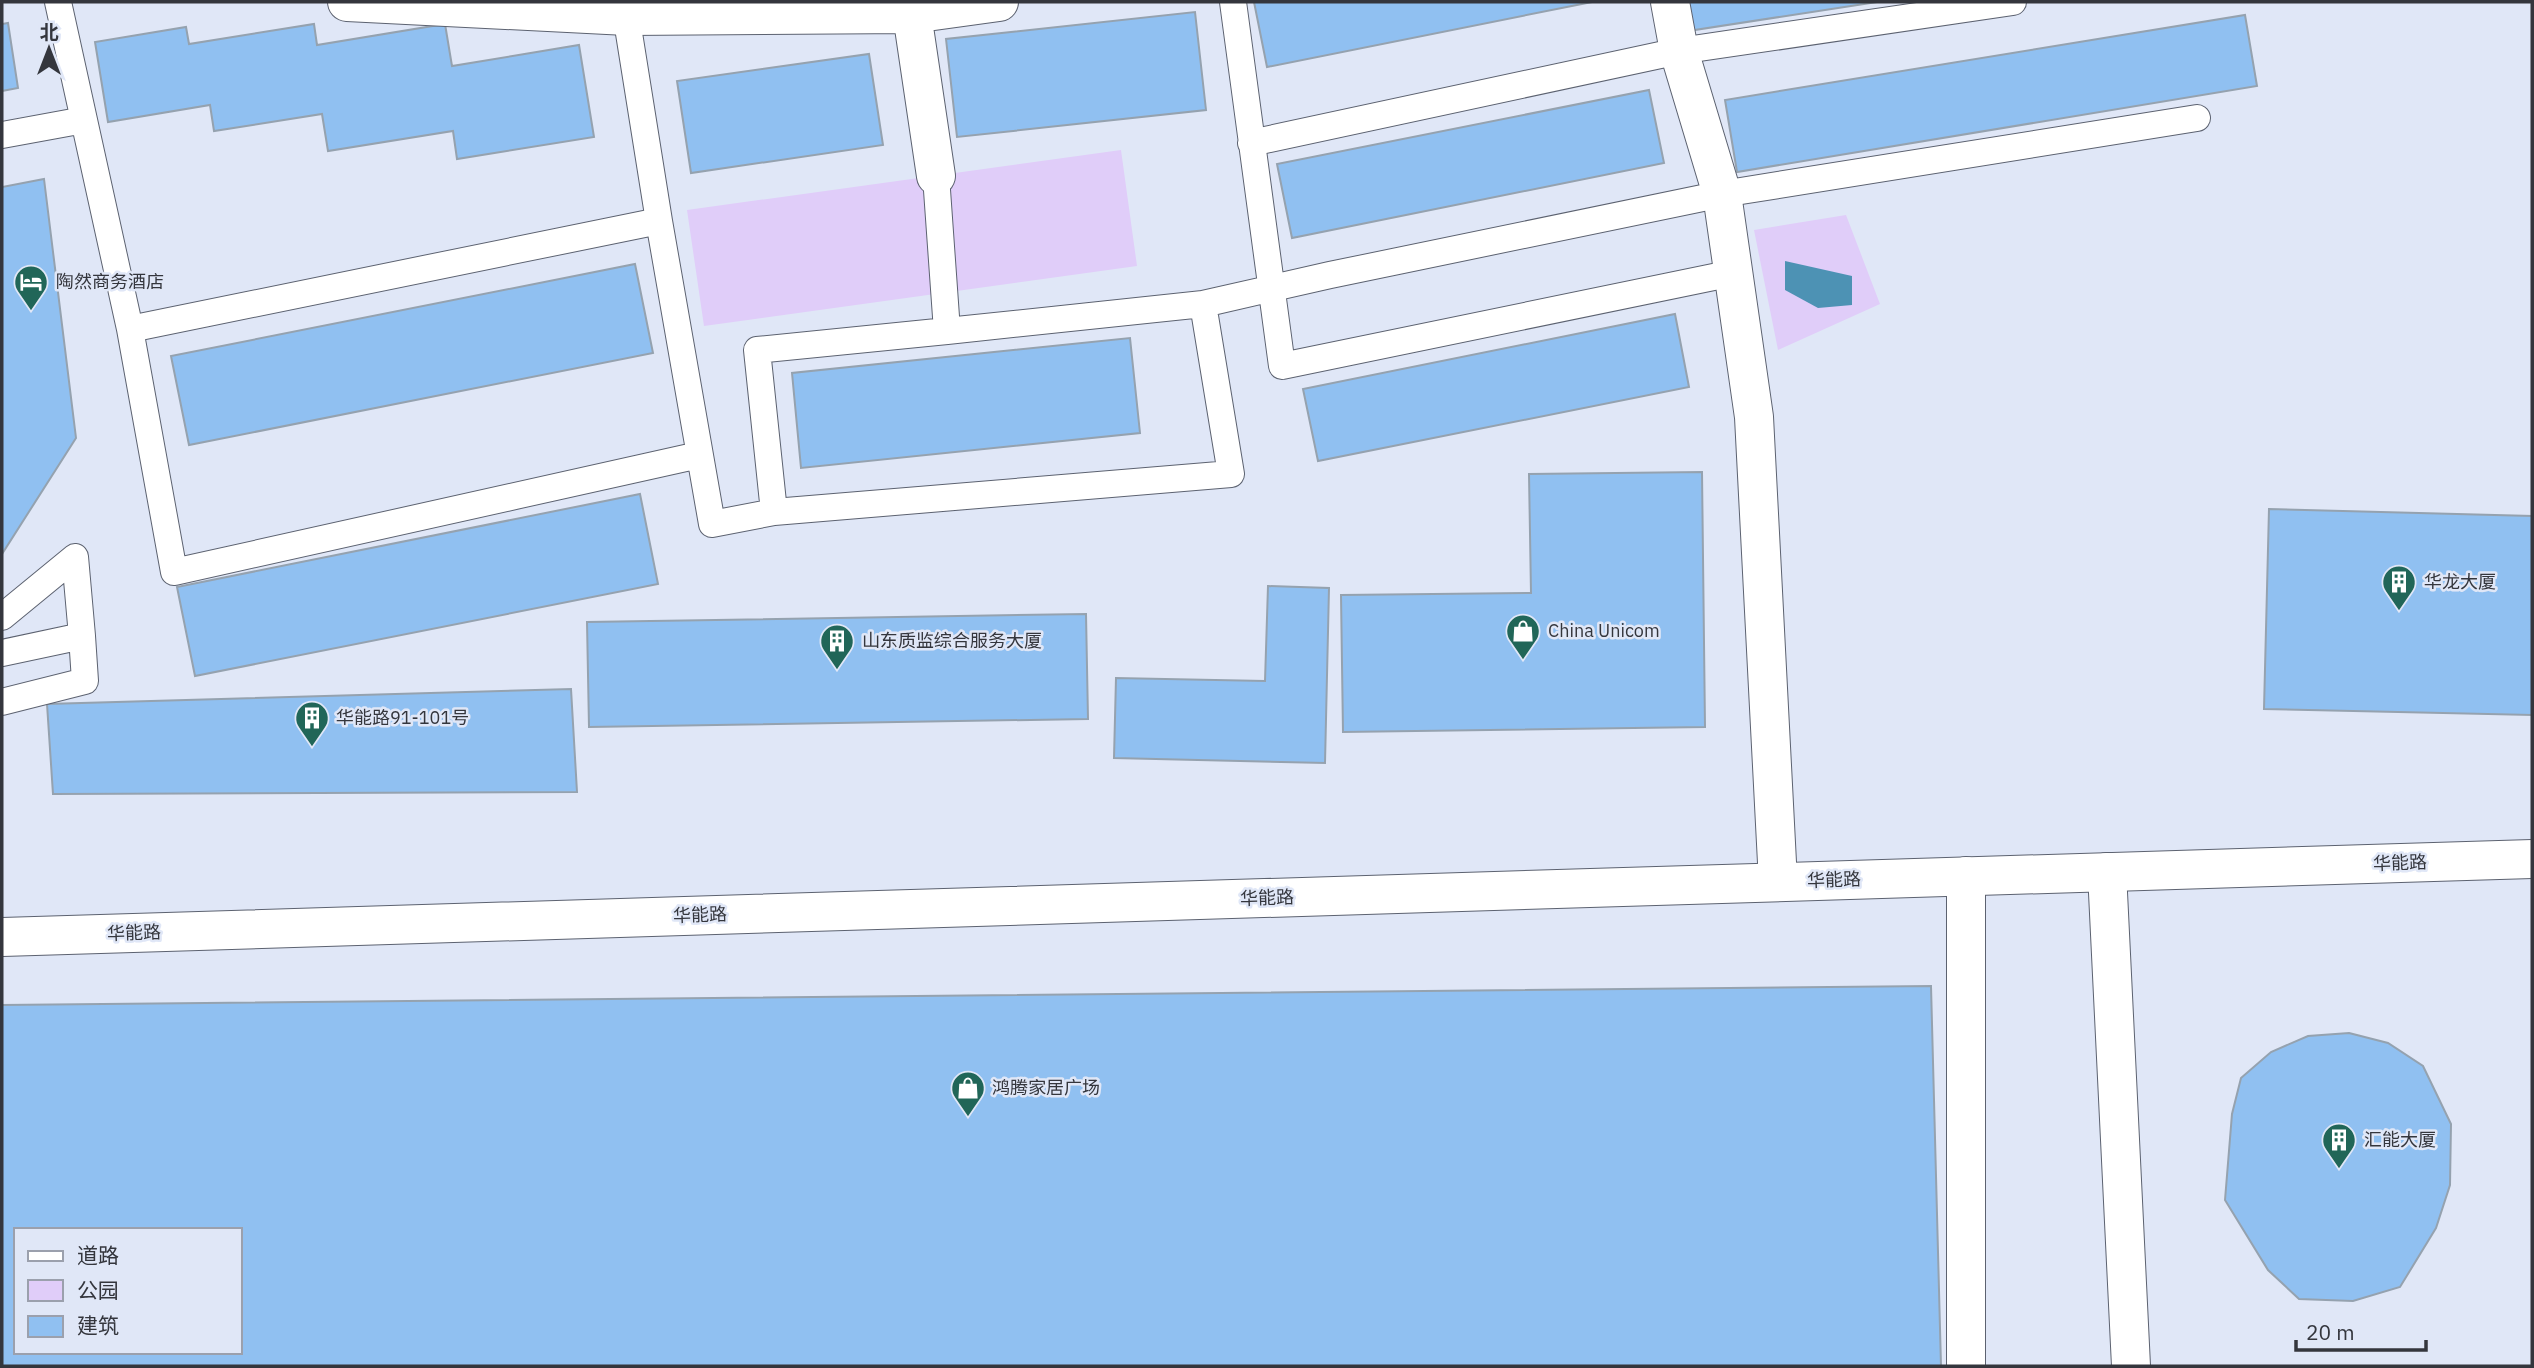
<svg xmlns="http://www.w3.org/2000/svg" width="2534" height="1368" viewBox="0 0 2534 1368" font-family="'IBM Plex Sans','Noto Sans SC',sans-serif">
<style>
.green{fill:#e0cdf9}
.water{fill:#4d92b4}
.building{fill:#90c0f1;stroke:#95a2af;stroke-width:2;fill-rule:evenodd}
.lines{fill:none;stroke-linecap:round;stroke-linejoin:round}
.lane-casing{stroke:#5c6270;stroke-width:28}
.street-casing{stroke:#5c6270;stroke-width:40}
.secondary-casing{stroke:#5c6270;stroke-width:40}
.lane{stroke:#fff;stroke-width:26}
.street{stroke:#fff;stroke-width:38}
.secondary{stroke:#fff;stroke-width:38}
.labels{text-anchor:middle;stroke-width:5;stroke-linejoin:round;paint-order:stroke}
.poi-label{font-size:18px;fill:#34363d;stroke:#e0e7f7;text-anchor:start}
.street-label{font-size:18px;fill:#34363d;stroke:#e0e7f7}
</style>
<rect width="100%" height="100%" fill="#e0e7f7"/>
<!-- green -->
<path class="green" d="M 1121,150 L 1137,266 L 704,326 L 687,210 Z
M 1846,215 L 1880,304 L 1778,350 L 1754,230 Z"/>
<!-- water -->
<path class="water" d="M 1785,261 L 1852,276 L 1852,305 L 1818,308 L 1785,290 Z"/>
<!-- building -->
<path class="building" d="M 1254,2 L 1592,2 L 1267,67 Z
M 1684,2 L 1877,2 L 1688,31 Z
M 1195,12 L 1206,110 L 957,137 L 946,39 Z
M 2245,15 L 2257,86 L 1737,172 L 1725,100 Z
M 8,23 L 18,88 L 2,91 L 2,24 Z
M 314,24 L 317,45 L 445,24 L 452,66 L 579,45 L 594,137 L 457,159 L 453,131 L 328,151 L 322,114 L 214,131 L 210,105 L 108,122 L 95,42 L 186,27 L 189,44 Z
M 869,54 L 883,145 L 691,173 L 677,81 Z
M 1649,90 L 1664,163 L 1292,238 L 1277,164 Z
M 44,179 L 76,438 L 2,554 L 2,187 Z
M 635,264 L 653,353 L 189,445 L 171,356 Z
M 1675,314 L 1689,387 L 1318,461 L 1303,389 Z
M 1130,338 L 1140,433 L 801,468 L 792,373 Z
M 1702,472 L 1705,727 L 1343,732 L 1341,595 L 1531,593 L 1529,474 Z
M 640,494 L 658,584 L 195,676 L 177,587 Z
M 2269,509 L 2532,516 L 2532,715 L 2264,709 Z
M 1268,586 L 1329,588 L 1325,763 L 1114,758 L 1116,678 L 1265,681 Z
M 1086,614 L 1088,719 L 589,727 L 587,622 Z
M 571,689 L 577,792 L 53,794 L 47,704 Z
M 1931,986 L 1941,1366 L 2,1366 L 2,1005 ZM 16,1230 L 240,1230 L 240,1352 L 16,1352 Z
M 2349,1033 L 2388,1043 L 2423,1066 L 2451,1124 L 2450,1185 L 2436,1228 L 2400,1287 L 2353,1301 L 2299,1299 L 2268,1270 L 2225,1200 L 2232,1114 L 2241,1078 L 2271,1052 L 2308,1036 Z"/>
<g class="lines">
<!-- lane casing -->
<g class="lane-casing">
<path id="lane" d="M 58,2 L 130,329 L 659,221
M 624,2 L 659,221 L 712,524 L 774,512
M 1233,2 L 1282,366 L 1733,273
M 2,135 L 84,120
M 1251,143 L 1679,51 L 2013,2
M 936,176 L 947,331 L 1203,304 L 1231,474 L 774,512 L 757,350 L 947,331
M 1203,304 L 1330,275 L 1722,194 L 2197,118
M 130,329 L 174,572 L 699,455
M 2,617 L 75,557 L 82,636 L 2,653
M 2,702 L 85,681 L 82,636"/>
</g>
<!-- street casing -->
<g class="street-casing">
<path id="street" d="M 347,2 L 627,16 L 912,14 L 999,2
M 1670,2 L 1679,51 L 1722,194 L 1754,417 L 1778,882
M 912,14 L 936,176
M 2107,872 L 2131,1366
M 1966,1366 L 1966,876"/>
</g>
<!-- secondary casing -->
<g class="secondary-casing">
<path id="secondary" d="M 2,937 L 2532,859"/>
</g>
<!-- lane -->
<use href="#lane" class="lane"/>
<!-- street -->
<use href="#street" class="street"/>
<!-- secondary -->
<use href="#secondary" class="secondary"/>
</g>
<!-- icons -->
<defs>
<g id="hotel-pin" transform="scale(1.75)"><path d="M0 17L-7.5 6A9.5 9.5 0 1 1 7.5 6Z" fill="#216658" stroke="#e0e7f7"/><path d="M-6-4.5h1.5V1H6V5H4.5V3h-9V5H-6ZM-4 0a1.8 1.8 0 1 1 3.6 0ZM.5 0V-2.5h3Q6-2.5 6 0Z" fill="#fff"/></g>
<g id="building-pin" transform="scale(1.75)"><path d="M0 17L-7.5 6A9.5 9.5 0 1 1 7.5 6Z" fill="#216658" stroke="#e0e7f7"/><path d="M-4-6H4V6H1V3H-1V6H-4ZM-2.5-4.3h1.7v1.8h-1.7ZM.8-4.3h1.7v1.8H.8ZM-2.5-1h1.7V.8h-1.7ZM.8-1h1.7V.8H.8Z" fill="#fff"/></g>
<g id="shop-pin" transform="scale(1.75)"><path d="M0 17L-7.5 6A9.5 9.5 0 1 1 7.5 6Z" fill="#216658" stroke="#e0e7f7"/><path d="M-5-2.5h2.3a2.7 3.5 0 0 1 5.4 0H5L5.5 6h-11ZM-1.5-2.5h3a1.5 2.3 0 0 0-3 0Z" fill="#fff"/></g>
</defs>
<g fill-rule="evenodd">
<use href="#hotel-pin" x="31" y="282"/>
<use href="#building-pin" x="2399" y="582"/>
<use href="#shop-pin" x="1523" y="631"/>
<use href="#building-pin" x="837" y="641"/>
<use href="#building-pin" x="312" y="718"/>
<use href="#shop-pin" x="968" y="1088"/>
<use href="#building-pin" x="2339" y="1140"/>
</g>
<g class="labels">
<!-- poi labels -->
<g class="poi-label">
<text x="56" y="288">陶然商务酒店</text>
<text x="2424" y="588">华龙大厦</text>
<text x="1548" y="637">China Unicom</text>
<text x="862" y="647">山东质监综合服务大厦</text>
<text x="336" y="724">华能路91-101号</text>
<text x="992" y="1094">鸿腾家居广场</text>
<text x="2364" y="1146">汇能大厦</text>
</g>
<!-- street labels -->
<g class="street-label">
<text transform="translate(2400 863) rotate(-2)" y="6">华能路</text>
<text transform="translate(1834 880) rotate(-2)" y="6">华能路</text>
<text transform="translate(1267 898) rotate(-2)" y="6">华能路</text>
<text transform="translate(700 915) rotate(-2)" y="6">华能路</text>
<text transform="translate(134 933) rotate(-2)" y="6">华能路</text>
</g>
</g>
<!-- border -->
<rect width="2534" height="1368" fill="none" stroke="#34363d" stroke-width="7"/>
<!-- legend -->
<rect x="14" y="1228" width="228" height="126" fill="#e0e7f7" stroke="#9ba0ad" stroke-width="2"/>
<rect x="28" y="1251" width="35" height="10" fill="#ffffff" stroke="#9ba0ad" stroke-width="2"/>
<text x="77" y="1263" font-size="21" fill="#34363d">道路</text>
<rect x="28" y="1280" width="35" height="21" fill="#e0cdf9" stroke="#9ba0ad" stroke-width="2"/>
<text x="77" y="1298" font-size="21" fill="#34363d">公园</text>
<rect x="28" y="1316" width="35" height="21" fill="#90c0f1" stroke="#9ba0ad" stroke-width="2"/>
<text x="77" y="1333" font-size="21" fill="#34363d">建筑</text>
<!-- north arrow -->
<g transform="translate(49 49)" stroke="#e0e7f7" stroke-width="5" paint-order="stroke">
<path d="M0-5L12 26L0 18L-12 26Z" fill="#34363d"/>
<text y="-10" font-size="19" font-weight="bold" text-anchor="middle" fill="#34363d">北</text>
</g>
<!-- scale -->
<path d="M2296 1340v10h130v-10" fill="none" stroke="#34363d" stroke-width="3.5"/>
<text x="2306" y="1340" font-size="21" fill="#34363d" stroke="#e0e7f7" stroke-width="5" paint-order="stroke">20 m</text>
</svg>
